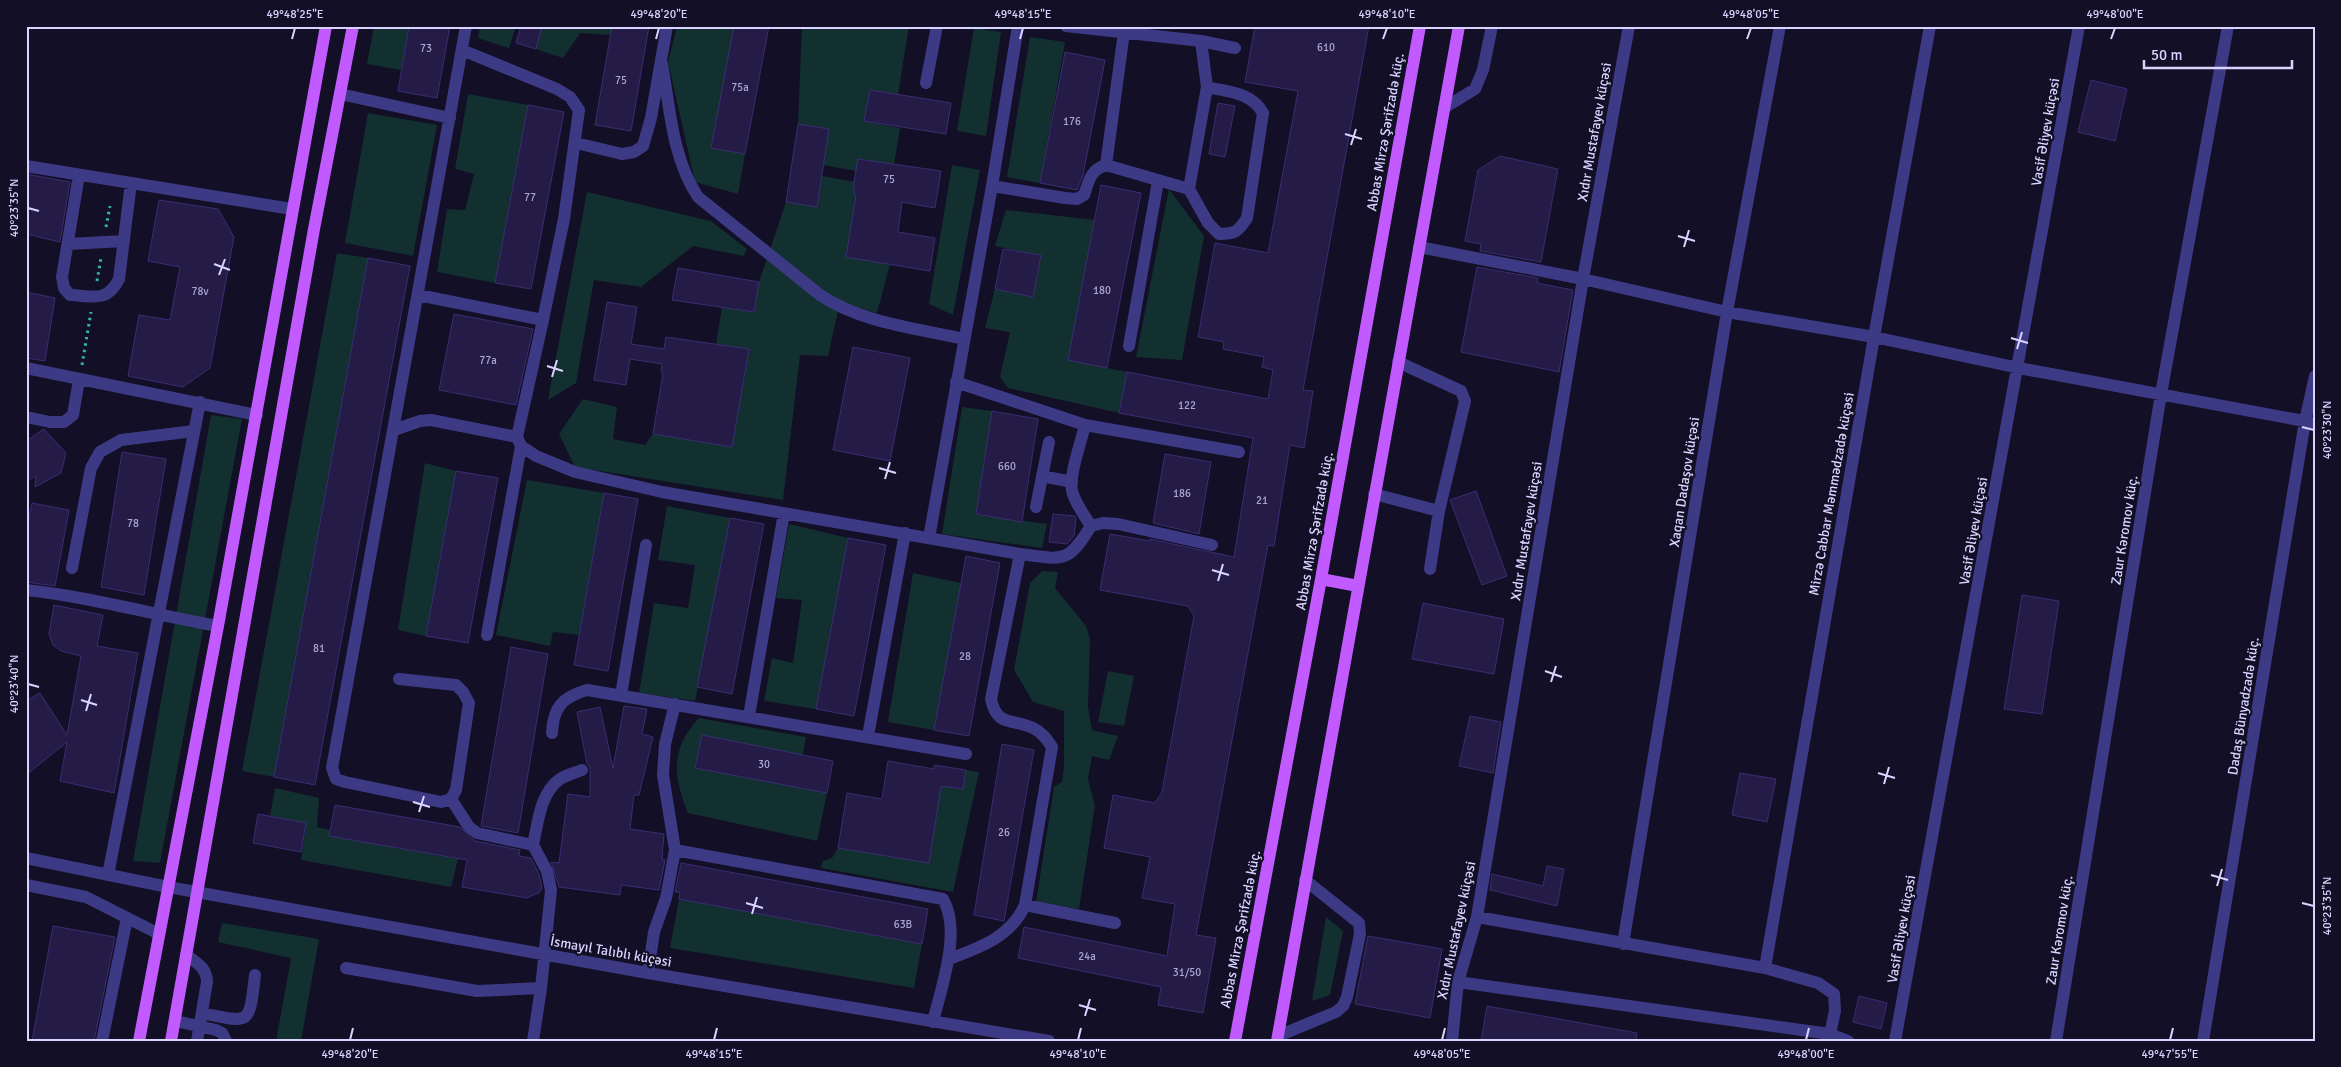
<svg xmlns="http://www.w3.org/2000/svg" width="2341" height="1067" viewBox="0 0 2341 1067" font-family="Signika,sans-serif">
<style>
.green{fill:#12302f}
.building{fill:#241b47;stroke:#3b2d73}
.lines{fill:none;stroke-linecap:round;stroke-linejoin:round}
.path{stroke:#2fb8b0;stroke-width:3;stroke-dasharray:2.5 4;stroke-linecap:butt}
.minor{stroke:#3d3a85;stroke-width:12}
.major{stroke:#c25bff;stroke-width:12}
.ticks{fill:none;stroke:#d9d4ff;stroke-width:2}
.labels{text-anchor:middle;stroke-width:4.5;stroke-linejoin:round;paint-order:stroke}
.number-label{font-size:11px;fill:#aca6d1}
.street-label{font-size:14px;fill:#d9d4ff;stroke:#130f26}
.neatline{fill:none;stroke:#d9d4ff;stroke-width:2}
.ticks-label{font-size:12px;text-anchor:middle;fill:#d9d4ff}
</style>
<rect width="100%" height="100%" fill="#130f26"/>
<!-- green -->
<path class="green" d="M 374,26 L 409,26 L 401,70 L 367,64 Z
M 480,26 L 516,26 L 509,48 L 478,38 Z
M 542,26 L 612,26 L 611,35 L 580,33 L 563,58 L 536,49 Z
M 677,26 L 734,26 L 712,148 L 745,154 L 738,194 L 695,182 L 668,62 Z
M 802,26 L 909,26 L 898,95 L 870,90 L 864,121 L 900,128 L 894,165 L 856,171 L 823,165 L 829,129 L 798,124 Z
M 974,28 L 1001,32 L 986,136 L 957,131 Z
M 1030,37 L 1065,42 L 1040,183 L 1007,177 Z
M 468,94 L 528,105 L 495,283 L 437,272 L 447,209 L 465,210 L 474,174 L 455,169 Z
M 368,113 L 437,125 L 413,256 L 345,243 Z
M 952,165 L 980,170 L 953,315 L 929,304 Z
M 822,176 L 856,182 L 854,194 L 890,200 L 890,264 L 877,313 L 840,302 L 828,356 L 800,355 L 783,500 L 575,467 L 559,434 L 583,399 L 617,407 L 613,439 L 645,445 L 653,434 L 732,447 L 737,415 L 710,381 L 743,386 L 749,349 L 716,344 L 722,307 L 754,312 L 759,282 L 786,202 L 817,207 Z
M 1169,189 L 1204,236 L 1182,360 L 1136,357 Z
M 587,192 L 711,221 L 747,249 L 744,256 L 693,246 L 641,287 L 594,280 L 576,383 L 548,400 Z
M 1006,210 L 1095,220 L 1068,360 L 1127,372 L 1119,413 L 1008,388 L 1000,377 L 1010,332 L 985,328 L 995,289 L 1033,297 L 1041,256 L 995,246 Z
M 337,253 L 368,258 L 274,777 L 242,771 Z
M 962,407 L 992,411 L 976,514 L 1047,524 L 1042,548 L 942,534 Z
M 211,415 L 242,419 L 160,863 L 133,861 Z
M 425,463 L 456,471 L 426,636 L 398,630 Z
M 527,480 L 604,493 L 579,635 L 553,632 L 550,646 L 496,635 Z
M 667,506 L 730,518 L 695,701 L 639,693 L 654,603 L 688,608 L 695,565 L 658,560 Z
M 789,524 L 848,538 L 816,709 L 764,701 L 772,658 L 793,663 L 802,600 L 776,598 Z
M 1042,571 L 1058,572 L 1055,588 L 1086,626 L 1090,639 L 1088,707 L 1092,730 L 1118,736 L 1109,760 L 1092,756 L 1088,779 L 1095,806 L 1079,909 L 1036,902 L 1054,787 L 1062,782 L 1064,767 L 1064,711 L 1033,702 L 1014,670 L 1030,583 Z
M 913,573 L 961,583 L 934,730 L 888,722 Z
M 1108,671 L 1134,676 L 1124,726 L 1098,722 Z
M 699,718 L 806,737 L 803,755 L 702,735 L 695,767 L 827,793 L 817,841 L 688,813 C 673,776 670,749 699,718 Z
M 966,770 L 979,772 L 953,892 L 821,868 L 823,861 L 832,858 L 838,848 L 929,863 L 941,786 L 962,789 Z
M 275,788 L 319,798 L 317,827 L 330,830 L 330,836 L 458,859 L 451,887 L 301,860 L 306,823 L 270,816 Z
M 679,899 L 922,944 L 914,988 L 670,948 Z
M 1326,917 L 1343,931 L 1330,995 L 1312,1001 Z
M 222,923 L 319,939 L 301,1041 L 276,1041 L 291,958 L 218,942 Z"/>
<!-- building -->
<path class="building" d="M 409,26 L 450,26 L 437,98 L 398,91 Z
M 521,26 L 542,26 L 536,49 L 516,43 Z
M 612,26 L 649,26 L 631,131 L 595,125 Z
M 734,26 L 769,26 L 745,154 L 711,148 Z
M 1255,26 L 1369,26 L 1303,390 L 1313,391 L 1304,448 L 1290,445 L 1274,546 L 1268,545 L 1196,935 L 1216,938 L 1203,1013 L 1158,1005 L 1161,987 L 1018,958 L 1024,927 L 1167,956 L 1175,904 L 1142,898 L 1150,857 L 1104,848 L 1113,795 L 1155,803 L 1162,792 L 1194,616 L 1188,606 L 1100,590 L 1110,534 L 1150,541 L 1150,539 L 1234,557 L 1253,438 L 1119,413 L 1127,372 L 1268,399 L 1273,370 L 1262,367 L 1264,357 L 1223,349 L 1224,342 L 1198,337 L 1215,243 L 1268,253 L 1298,91 L 1245,82 Z
M 1065,52 L 1105,60 L 1083,175 L 1077,190 L 1040,183 Z
M 2091,80 L 2127,89 L 2115,141 L 2078,132 Z
M 870,90 L 951,103 L 946,134 L 864,121 Z
M 1218,103 L 1235,106 L 1225,157 L 1209,154 Z
M 528,105 L 564,112 L 531,289 L 495,283 Z
M 798,124 L 829,129 L 817,207 L 786,202 Z
M 1500,156 L 1558,169 L 1541,262 L 1480,251 L 1481,244 L 1465,241 L 1478,170 Z
M 858,159 L 941,171 L 935,208 L 902,202 L 898,232 L 935,238 L 930,271 L 846,257 L 856,195 L 854,194 L 854,182 Z
M 26,174 L 70,182 L 60,242 L 26,234 Z
M 1101,185 L 1141,193 L 1107,368 L 1068,360 Z
M 159,200 L 218,209 L 234,237 L 210,368 L 183,387 L 128,376 L 139,315 L 170,320 L 180,267 L 148,261 Z
M 1003,249 L 1041,255 L 1033,297 L 995,289 Z
M 368,258 L 410,266 L 315,785 L 274,777 Z
M 1477,267 L 1538,278 L 1537,283 L 1573,290 L 1559,372 L 1461,352 Z
M 678,268 L 759,282 L 754,312 L 672,300 Z
M 26,292 L 55,298 L 45,361 L 26,358 Z
M 607,302 L 637,307 L 631,344 L 664,349 L 666,337 L 749,349 L 732,447 L 653,434 L 663,373 L 661,372 L 662,364 L 630,359 L 626,385 L 594,380 Z
M 454,314 L 533,329 L 516,405 L 439,390 Z
M 853,347 L 910,358 L 890,461 L 833,450 Z
M 992,411 L 1038,419 L 1022,522 L 976,514 Z
M 44,429 L 66,453 L 61,473 L 35,487 L 36,476 L 26,481 L 26,441 Z
M 122,452 L 166,459 L 144,595 L 101,587 Z
M 1165,454 L 1211,462 L 1199,534 L 1153,523 Z
M 456,471 L 498,478 L 468,643 L 426,636 Z
M 1476,491 L 1507,576 L 1482,585 L 1450,500 Z
M 604,493 L 638,499 L 608,671 L 574,665 Z
M 32,503 L 69,510 L 55,586 L 26,582 L 26,534 Z
M 1053,514 L 1075,516 L 1076,519 L 1074,536 L 1067,544 L 1049,542 Z
M 730,518 L 764,524 L 732,694 L 697,687 Z
M 848,538 L 886,545 L 854,716 L 816,709 Z
M 966,556 L 1000,563 L 969,736 L 934,730 Z
M 2022,595 L 2059,601 L 2042,714 L 2004,709 Z
M 1423,603 L 1504,619 L 1494,674 L 1412,659 Z
M 54,605 L 103,615 L 97,646 L 138,653 L 114,793 L 60,781 L 67,742 L 26,775 L 26,701 L 40,693 L 67,735 L 81,656 L 61,651 L 53,645 L 49,634 Z
M 511,647 L 548,654 L 518,833 L 481,826 Z
M 624,706 L 647,709 L 642,734 L 653,737 L 639,795 L 634,795 L 630,829 L 664,834 L 662,859 L 665,860 L 659,890 L 621,885 L 620,895 L 559,887 L 551,862 L 559,863 L 568,794 L 590,797 L 590,767 L 587,764 L 577,712 L 600,707 L 613,768 Z
M 1470,716 L 1501,722 L 1493,773 L 1459,766 Z
M 702,735 L 833,761 L 827,793 L 695,768 Z
M 1002,744 L 1034,750 L 1004,921 L 974,915 Z
M 888,761 L 934,769 L 934,765 L 966,770 L 963,789 L 941,786 L 929,863 L 838,848 L 847,793 L 882,799 Z
M 1740,773 L 1776,779 L 1767,822 L 1732,815 Z
M 335,805 L 460,827 L 475,841 L 520,850 L 519,856 L 531,858 L 539,874 L 542,887 L 540,892 L 527,898 L 462,887 L 467,860 L 329,836 Z
M 258,814 L 306,823 L 301,852 L 253,843 Z
M 681,863 L 928,909 L 922,944 L 679,899 L 680,892 L 675,892 Z
M 1547,866 L 1564,869 L 1557,906 L 1490,890 L 1492,874 L 1543,886 Z
M 53,926 L 115,937 L 94,1041 L 32,1041 Z
M 1368,936 L 1442,949 L 1430,1018 L 1355,1004 Z
M 1859,996 L 1887,1003 L 1881,1029 L 1853,1022 Z
M 1487,1006 L 1637,1033 L 1636,1041 L 1481,1041 Z"/>
<g class="lines">
<!-- path -->
<path class="path" d="M 1386,29 L 1386,26
M 106,227 L 110,206
M 97,281 L 101,258
M 82,365 L 91,312"/>
<!-- minor -->
<path class="minor" d="M 1066,26 L 1201,41 L 1235,48
M 1201,41 L 1207,87 L 1189,189 L 1208,223 L 1219,234 C 1235,234 1238,232 1247,218 L 1263,113 C 1251,92 1228,92 1207,87
M 662,64 C 670,108 672,158 698,197 L 820,295 C 862,323 916,328 964,339
M 926,83 L 937,26
M 340,94 L 450,118
M 1444,108 L 1475,89 L 1483,70 L 1492,26
M 576,143 L 622,154 L 634,152 L 643,146 L 651,118 L 667,26
M 1106,165 L 1189,189
M 26,166 L 292,209
M 79,175 L 62,277 L 64,288 L 70,295 C 93,296 107,303 119,279 L 131,183
M 992,186 L 1065,198 L 1077,199 L 1084,195 C 1089,181 1090,170 1106,165 L 1124,32
M 68,244 L 124,241
M 1419,247 L 1583,279 L 1727,312 L 1874,337 L 2019,368 L 2315,423
M 418,295 L 543,320 L 564,219 L 579,110 L 570,97 L 557,89 L 462,50
M 1129,346 L 1158,181
M 1398,362 L 1461,391 L 1465,401 L 1439,511 L 1430,569
M 26,368 L 257,415
M 956,382 L 1085,425 L 1239,452
M 26,417 L 50,422 L 64,422 L 73,415 L 79,380
M 1085,425 C 1081,443 1069,474 1072,491 C 1075,503 1084,515 1091,526
M 394,430 L 420,421 L 431,420 L 517,437 L 521,446 L 536,456 L 575,472 L 662,492 L 1020,554 C 1063,559 1067,565 1091,526 L 1103,523 L 1118,524 L 1212,545
M 517,437 L 543,320
M 1042,476 L 1072,482
M 1374,494 L 1439,511
M 1036,507 L 1049,442
M 929,538 L 992,186 L 1018,26
M 72,568 L 91,468 L 100,452 L 121,440 L 194,431
M 26,590 C 91,597 154,615 218,626
M 487,635 L 521,446
M 399,679 L 456,685 L 463,692 L 469,703 L 456,790 L 451,799 L 441,802 L 345,782 L 336,779 L 332,768 L 466,26
M 621,695 L 646,545
M 749,716 L 784,513
M 552,733 C 553,708 562,697 587,690 L 966,754
M 868,736 L 905,533
M 451,799 L 469,827 L 477,833 L 533,845
M 675,850 L 943,899 C 962,931 941,988 933,1022
M 26,858 L 168,887 L 648,973 L 1049,1041
M 108,875 L 200,402
M 26,885 L 86,897 L 159,934
M 1025,905 L 1115,923
M 1477,917 L 1765,968 L 1818,983 L 1834,994 L 1835,1011 L 1830,1034 L 1848,1041
M 1623,944 L 1727,312 L 1780,26
M 186,955 C 197,963 207,968 207,982 L 197,1041
M 949,959 C 979,948 1011,937 1025,905 L 1052,747 C 1047,739 1042,732 1033,728 C 1013,718 997,728 991,699 L 1020,554
M 346,968 L 477,991 L 541,988
M 1765,968 L 1874,337 L 1930,26
M 648,973 L 654,932 L 666,898 L 675,850 L 663,775 L 665,744 L 675,704
M 1458,982 L 1830,1034
M 202,1013 C 251,1023 249,1026 255,975
M 175,1021 L 216,1030 L 222,1033 L 226,1041
M 1278,1036 L 1336,1012 L 1343,1006 L 1347,997 L 1360,934 L 1359,923 L 1305,880
M 102,1041 L 127,918
M 533,1041 L 541,988 L 551,890 L 547,871 L 533,845 C 538,823 540,793 560,779 C 566,775 575,773 582,770
M 1452,1041 L 1458,982 L 1477,917 L 1583,279 L 1629,26
M 1895,1041 L 2079,26
M 2056,1041 L 2161,394 L 2228,26
M 2203,1041 L 2305,421 L 2315,376"/>
<!-- major -->
<path class="major" d="M 1321,579 L 1358,586
M 139,1041 L 218,626 L 326,26
M 171,1041 L 314,229 L 353,26
M 1235,1041 L 1321,579 L 1420,26
M 1277,1041 L 1459,26"/>
</g>
<!-- ticks -->
<path class="ticks" d="M 292,39 L 295,28M 656,39 L 659,28M 1020,39 L 1023,28M 1383,39 L 1387,28M 1747,39 L 1751,28M 2111,39 L 2115,28M 1345,134 L 1362,139M 1351,145 L 1356,129M 28,208 L 39,211M 1678,236 L 1695,241M 1684,247 L 1689,230M 214,264 L 230,270M 219,275 L 225,259M 2011,338 L 2028,343M 2017,349 L 2022,332M 547,366 L 563,371M 552,377 L 557,360M 2302,427 L 2314,430M 879,468 L 896,473M 885,479 L 890,462M 1212,570 L 1229,575M 1218,581 L 1223,564M 1545,671 L 1562,677M 1551,682 L 1556,666M 28,684 L 39,687M 81,700 L 97,705M 86,711 L 91,694M 1878,773 L 1895,778M 1884,784 L 1889,767M 413,802 L 430,807M 419,812 L 424,796M 2211,875 L 2228,880M 2217,886 L 2222,869M 746,903 L 763,908M 2302,903 L 2314,906M 752,914 L 757,897M 1079,1005 L 1096,1010M 1085,1016 L 1090,999M 350,1040 L 353,1028M 714,1040 L 717,1028M 1078,1040 L 1081,1028M 1442,1040 L 1445,1028M 1806,1040 L 1809,1028M 2170,1040 L 2173,1028"/>
<g class="labels">
<!-- number labels -->
<g class="number-label">
<text x="1326" y="51">610</text>
<text x="426" y="52">73</text>
<text x="621" y="84">75</text>
<text x="740" y="91">75a</text>
<text x="1072" y="125">176</text>
<text x="889" y="183">75</text>
<text x="530" y="201">77</text>
<text x="1102" y="294">180</text>
<text x="200" y="295">78v</text>
<text x="488" y="364">77a</text>
<text x="1187" y="409">122</text>
<text x="1007" y="470">660</text>
<text x="1182" y="497">186</text>
<text x="1262" y="504">21</text>
<text x="133" y="527">78</text>
<text x="319" y="652">81</text>
<text x="965" y="660">28</text>
<text x="764" y="768">30</text>
<text x="1004" y="836">26</text>
<text x="903" y="928">63B</text>
<text x="1087" y="960">24a</text>
<text x="1187" y="976">31/50</text>
</g>
<!-- street labels -->
<g class="street-label">
<text transform="translate(1385 132) rotate(-80)" y="5">Abbas Mirzə Şərifzadə küç.</text>
<text transform="translate(1594 132) rotate(-80)" y="5">Xıdır Mustafayev küçəsi</text>
<text transform="translate(2045 132) rotate(-80)" y="5">Vasif Əliyev küçəsi</text>
<text transform="translate(1684 482) rotate(-81)" y="5">Xaqan Dadaşov küçəsi</text>
<text transform="translate(1831 494) rotate(-80)" y="5">Mirzə Cabbar Məmmədzadə küçəsi</text>
<text transform="translate(2124 530) rotate(-81)" y="5">Zaur Kəromov küç.</text>
<text transform="translate(1314 531) rotate(-80)" y="5">Abbas Mirzə Şərifzadə küç.</text>
<text transform="translate(1526 531) rotate(-81)" y="5">Xıdır Mustafayev küçəsi</text>
<text transform="translate(1973 531) rotate(-80)" y="5">Vasif Əliyev küçəsi</text>
<text transform="translate(2243 706) rotate(-81)" y="5">Dadaş Bünyadzadə küç.</text>
<text transform="translate(1240 929) rotate(-79)" y="5">Abbas Mirzə Şərifzadə küç.</text>
<text transform="translate(1901 929) rotate(-80)" y="5">Vasif Əliyev küçəsi</text>
<text transform="translate(1456 930) rotate(-78)" y="5">Xıdır Mustafayev küçəsi</text>
<text transform="translate(2059 930) rotate(-81)" y="5">Zaur Kəromov küç.</text>
<text transform="translate(611 951) rotate(10)" y="5">İsmayıl Talıblı küçəsi</text>
</g>
</g>
<!-- border -->
<rect width="2341" height="1067" fill="none" stroke="#130f26" stroke-width="55"/>
<!-- scale -->
<path d="M2144 60v8h148v-8" fill="none" stroke="#d9d4ff" stroke-width="2.5"/>
<text x="2151" y="60" font-size="15" fill="#d9d4ff" stroke="#130f26" stroke-width="4" paint-order="stroke">50 m</text>
<rect x="28" y="28" width="2286" height="1012" class="neatline"/>
<g class="ticks-label">
<text x="295" y="18">49°48'25"E</text>
<text x="659" y="18">49°48'20"E</text>
<text x="1023" y="18">49°48'15"E</text>
<text x="1387" y="18">49°48'10"E</text>
<text x="1751" y="18">49°48'05"E</text>
<text x="2115" y="18">49°48'00"E</text>
<text transform="translate(14 208) rotate(-90)" y="4">40°23'35"N</text>
<text transform="translate(2327 430) rotate(-90)" y="4">40°23'30"N</text>
<text transform="translate(14 684) rotate(-90)" y="4">40°23'40"N</text>
<text transform="translate(2327 906) rotate(-90)" y="4">40°23'35"N</text>
<text x="350" y="1058">49°48'20"E</text>
<text x="714" y="1058">49°48'15"E</text>
<text x="1078" y="1058">49°48'10"E</text>
<text x="1442" y="1058">49°48'05"E</text>
<text x="1806" y="1058">49°48'00"E</text>
<text x="2170" y="1058">49°47'55"E</text>
</g>
</svg>
